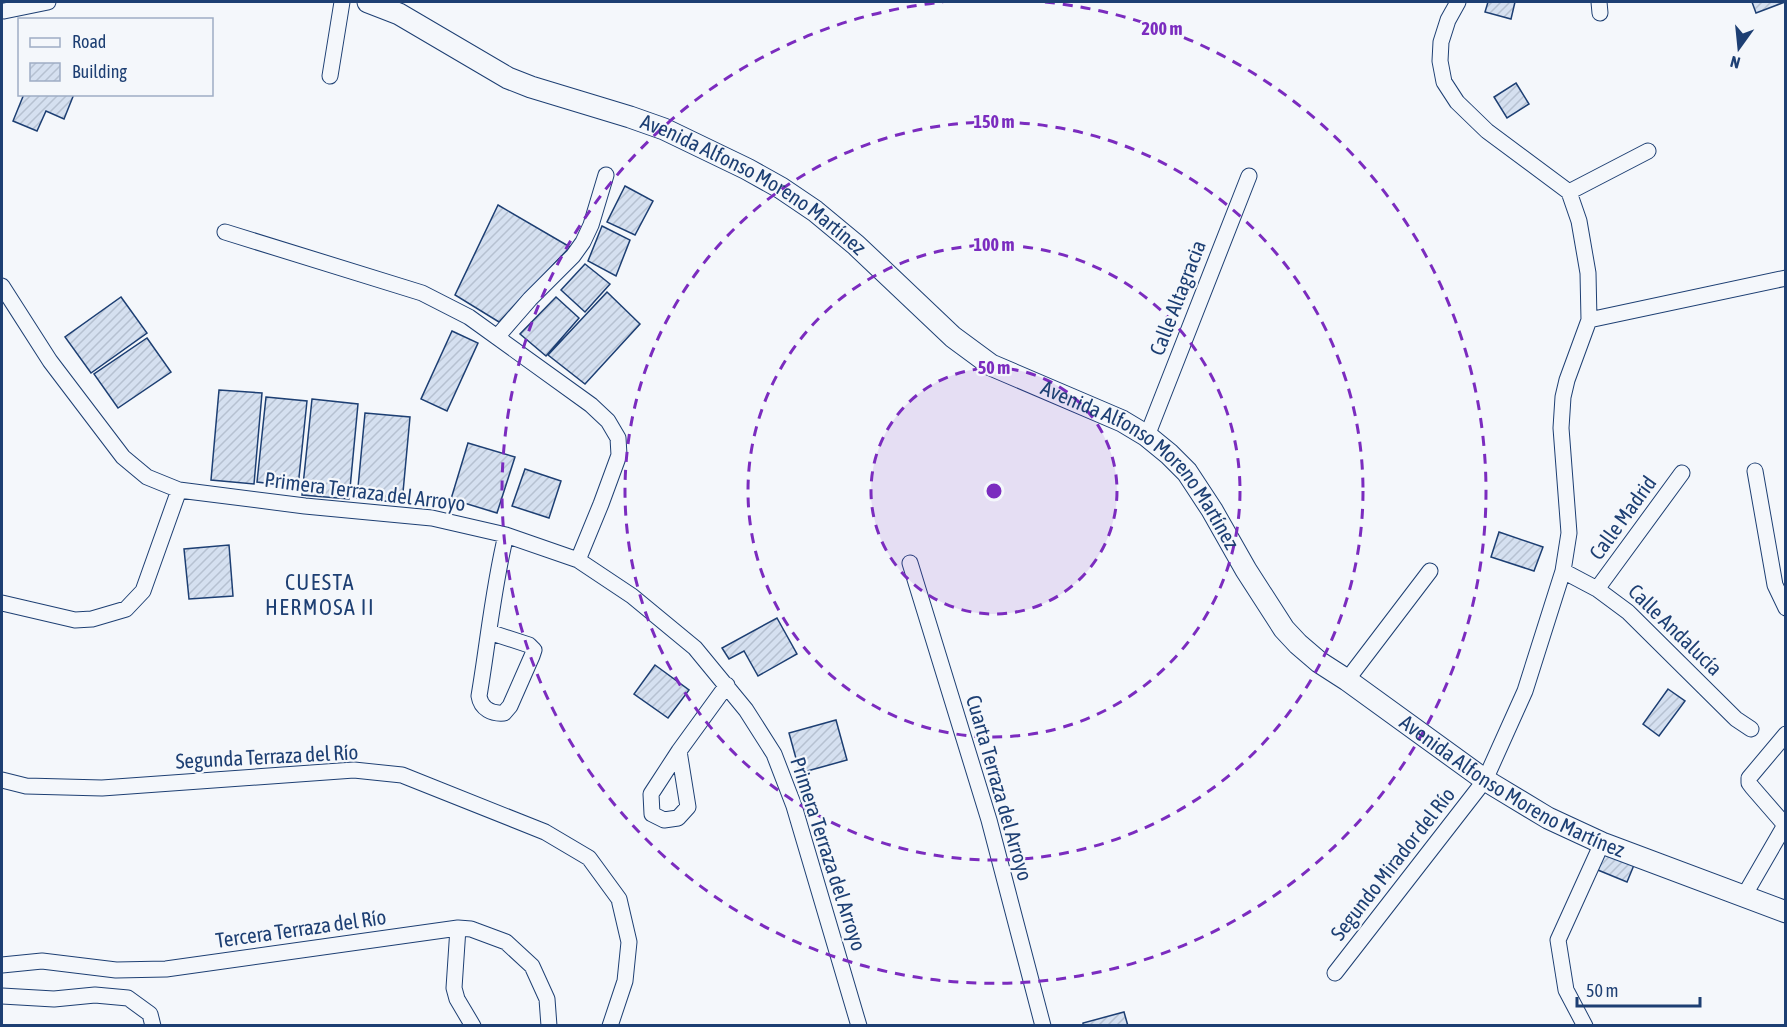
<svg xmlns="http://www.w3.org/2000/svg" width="1787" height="1027" viewBox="0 0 1787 1027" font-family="'Asap Condensed',sans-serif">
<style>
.building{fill:url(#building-hatch);stroke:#1d3f73;stroke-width:1.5}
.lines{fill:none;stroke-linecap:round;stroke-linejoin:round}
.street-casing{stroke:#1d3f73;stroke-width:17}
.secondary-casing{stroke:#1d3f73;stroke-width:23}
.street{stroke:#f4f7fb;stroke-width:15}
.secondary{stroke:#f4f7fb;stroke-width:21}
.ring{fill:none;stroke:#7b2cbf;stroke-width:3;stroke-dasharray:10 8}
.labels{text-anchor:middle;stroke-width:4.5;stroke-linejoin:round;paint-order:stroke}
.street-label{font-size:21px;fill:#1d3f73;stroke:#f4f7fb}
.neighbourhood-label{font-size:22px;letter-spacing:1.5px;fill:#1d3f73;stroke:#f4f7fb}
.centre{fill:#7b2cbf;stroke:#f4f7fb;stroke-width:3}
.ring-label{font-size:18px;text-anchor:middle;font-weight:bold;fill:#7b2cbf;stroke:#f4f7fb;stroke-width:4.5;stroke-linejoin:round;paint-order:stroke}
</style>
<defs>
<pattern id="building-hatch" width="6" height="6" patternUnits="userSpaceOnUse" patternTransform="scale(1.5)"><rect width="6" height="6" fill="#d5e0f0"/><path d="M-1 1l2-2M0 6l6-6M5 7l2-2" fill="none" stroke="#b6c1d1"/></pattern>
</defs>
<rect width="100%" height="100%" fill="#f4f7fb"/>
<!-- building -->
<path class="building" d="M 1488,2 L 1515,2 L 1511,19 L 1485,12 Z
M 1752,2 L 1785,2 L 1756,13 Z
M 1516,83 L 1529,104 L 1507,118 L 1494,97 Z
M 24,94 L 74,94 L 64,119 L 46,111 L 37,131 L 13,121 Z
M 625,186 L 653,201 L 635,235 L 607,222 Z
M 498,205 L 570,247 L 499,322 L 455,295 Z
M 602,226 L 630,240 L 616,276 L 588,261 Z
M 585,264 L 610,284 L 585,312 L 561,290 Z
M 607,292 L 640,324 L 585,384 L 548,355 Z
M 121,297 L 147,333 L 91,373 L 65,337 Z
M 556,297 L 579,318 L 546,356 L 520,334 Z
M 452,331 L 478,343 L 447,411 L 421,399 Z
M 147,338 L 171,372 L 118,408 L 94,374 Z
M 219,390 L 262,393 L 254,484 L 211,480 Z
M 266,397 L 307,401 L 298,487 L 257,482 Z
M 312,399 L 358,404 L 349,499 L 302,495 Z
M 365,413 L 410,417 L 402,503 L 357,498 Z
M 468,443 L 515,457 L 497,513 L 451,499 Z
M 525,469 L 561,481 L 549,518 L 512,506 Z
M 1499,532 L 1543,547 L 1534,571 L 1491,557 Z
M 229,545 L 233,596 L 189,599 L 184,549 Z
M 777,618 L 797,654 L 758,676 L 744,651 L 729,659 L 722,648 Z
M 655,665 L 689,690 L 668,718 L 634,694 Z
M 1668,689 L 1685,701 L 1659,736 L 1643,724 Z
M 836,720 L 847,760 L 800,773 L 789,733 Z
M 1599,852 L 1634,865 L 1627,882 L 1593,868 Z
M 1124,1012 L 1128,1026 L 1083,1026 L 1083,1023 Z"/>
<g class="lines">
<!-- street casing -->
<g class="street-casing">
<path id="street" d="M 1599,2 L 1600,13
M 4,11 L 48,2
M 330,76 L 342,2
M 1569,192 L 1648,151
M 225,232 L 422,293 L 469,317 L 591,405 L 608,421 L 618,438 L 619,455 L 601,504 L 578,560
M 2,286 L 50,361 L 123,457 L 147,477 L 179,490 L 305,506 L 432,518 L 506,535 L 578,560 L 632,596 L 695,648 L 746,710 L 774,754 L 794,806 L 859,1026
M 1589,320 L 1786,278
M 497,337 L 530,299 L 573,256 L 583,242 L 591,225 L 606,175
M 1147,436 L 1249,176
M 1755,471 L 1775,585 L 1786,608
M 910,563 L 989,820 L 1043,1026
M 1563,571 L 1597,589 L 1628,612 L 1736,719 L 1751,729
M 1597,589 L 1682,473
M 2,603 L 75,620 L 92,619 L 126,609 L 143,591 L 179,490
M 489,632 L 529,645 L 534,650 L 532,656 L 510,706 L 504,713 C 492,714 481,709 479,696 C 488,643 493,588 506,535
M 1347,680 L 1430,571
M 679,751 L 688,807 L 678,818 L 664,820 L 652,814 L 651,794 L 679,751 L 727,685
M 2,780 L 26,786 L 102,788 L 354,770 L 402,775 L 545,832 L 589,858 L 619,899 L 629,942 L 625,981 L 610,1026
M 1744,896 L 1785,825 L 1752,787 L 1749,783 L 1749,778 L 1786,734
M 458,928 L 454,988 L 457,999 L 473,1026
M 2,965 L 42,961 L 116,970 L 166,969 L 458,928 L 471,929 L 506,942 L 532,966 L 547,999 L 549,1026
M 1335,973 L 1485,780 L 1525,691 L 1563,571 L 1569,533 L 1561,428 L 1563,397 L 1567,380 L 1589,320 L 1588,273 L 1579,221 L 1569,192 L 1487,131 L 1457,102 L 1444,82 L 1440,61 L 1441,42 L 1448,20 L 1458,2
M 2,996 L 54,999 L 95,995 L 128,998 L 150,1014 L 153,1026
M 1585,1026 L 1566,990 L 1558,940 L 1602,843"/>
</g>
<!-- secondary casing -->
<g class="secondary-casing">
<g id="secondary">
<path id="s1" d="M 368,2 L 399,14 L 508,78 L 531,87 L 630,117 L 664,129 L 747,169 L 781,188 L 815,211 L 856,245 L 953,337 L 991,365 L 1122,421 L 1147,436 L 1169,454 L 1187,472 L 1212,510 L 1246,570 L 1284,629 L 1298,644 L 1319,662 L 1347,680 L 1485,780 L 1548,818 L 1602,843 L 1786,912"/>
</g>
</g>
<!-- street -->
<use href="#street" class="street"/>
<!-- secondary -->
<use href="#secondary" class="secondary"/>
</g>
<!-- distance rings -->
<circle cx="994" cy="491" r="123" fill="#7b2cbf" fill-opacity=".12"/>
<g class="ring">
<circle cx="994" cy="491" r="123"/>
<circle cx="994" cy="491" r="246"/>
<circle cx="994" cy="491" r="369"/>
<path d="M1045 2A492 492 0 1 1 943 2"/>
</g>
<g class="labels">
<!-- street labels -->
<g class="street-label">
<text dy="7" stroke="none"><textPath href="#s1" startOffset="429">Avenida Alfonso Moreno Martínez</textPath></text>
<text transform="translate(1178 298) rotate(-69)" y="7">Calle Altagracia</text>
<text dy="7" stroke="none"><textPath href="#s1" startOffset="915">Avenida Alfonso Moreno Martínez</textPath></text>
<text transform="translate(365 492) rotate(7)" y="7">Primera Terraza del Arroyo</text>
<text transform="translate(1623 518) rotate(-54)" y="7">Calle Madrid</text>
<text transform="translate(1675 630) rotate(44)" y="7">Calle Andalucía</text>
<text transform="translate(267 757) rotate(-3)" y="7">Segunda Terraza del Río</text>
<text dy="7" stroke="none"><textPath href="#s1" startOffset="1419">Avenida Alfonso Moreno Martínez</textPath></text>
<text transform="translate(999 788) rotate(74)" y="7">Cuarta Terraza del Arroyo</text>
<text transform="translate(828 854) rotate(72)" y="7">Primera Terraza del Arroyo</text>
<text transform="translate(1393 864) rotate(-52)" y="7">Segundo Mirador del Río</text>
<text transform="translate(301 929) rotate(-8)" y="7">Tercera Terraza del Río</text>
</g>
<!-- neighbourhood labels -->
<g class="neighbourhood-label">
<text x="320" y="590">CUESTA<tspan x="320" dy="25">HERMOSA II</tspan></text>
</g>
</g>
<circle cx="994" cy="491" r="9" class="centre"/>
<g class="ring-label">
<text x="1162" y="35">200 m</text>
<text x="994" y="128">150 m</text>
<text x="994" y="251">100 m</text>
<text x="994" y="374">50 m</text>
</g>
<!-- border -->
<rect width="1787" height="1027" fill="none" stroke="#1d3f73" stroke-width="6"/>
<!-- legend -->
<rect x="18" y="18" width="195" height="78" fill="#f4f7fb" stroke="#9eadc5" stroke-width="1.5"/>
<rect x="30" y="38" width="30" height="9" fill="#f4f7fb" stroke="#9eadc5" stroke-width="1.5"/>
<text x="72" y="48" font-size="18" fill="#1d3f73">Road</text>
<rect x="30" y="63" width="30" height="18" fill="url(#building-hatch)" stroke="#9eadc5" stroke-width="1.5"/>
<text x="72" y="78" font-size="18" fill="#1d3f73">Building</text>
<!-- north arrow -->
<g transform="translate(1739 48) rotate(195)" stroke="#f4f7fb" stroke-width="4.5" paint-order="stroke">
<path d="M0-4.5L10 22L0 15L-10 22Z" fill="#1d3f73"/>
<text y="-9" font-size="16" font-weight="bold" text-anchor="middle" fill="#1d3f73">N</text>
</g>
<!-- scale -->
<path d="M1577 997v9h123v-9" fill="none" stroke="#1d3f73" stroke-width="3"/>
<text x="1586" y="997" font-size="18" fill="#1d3f73" stroke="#f4f7fb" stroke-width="4.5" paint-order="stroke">50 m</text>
</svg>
